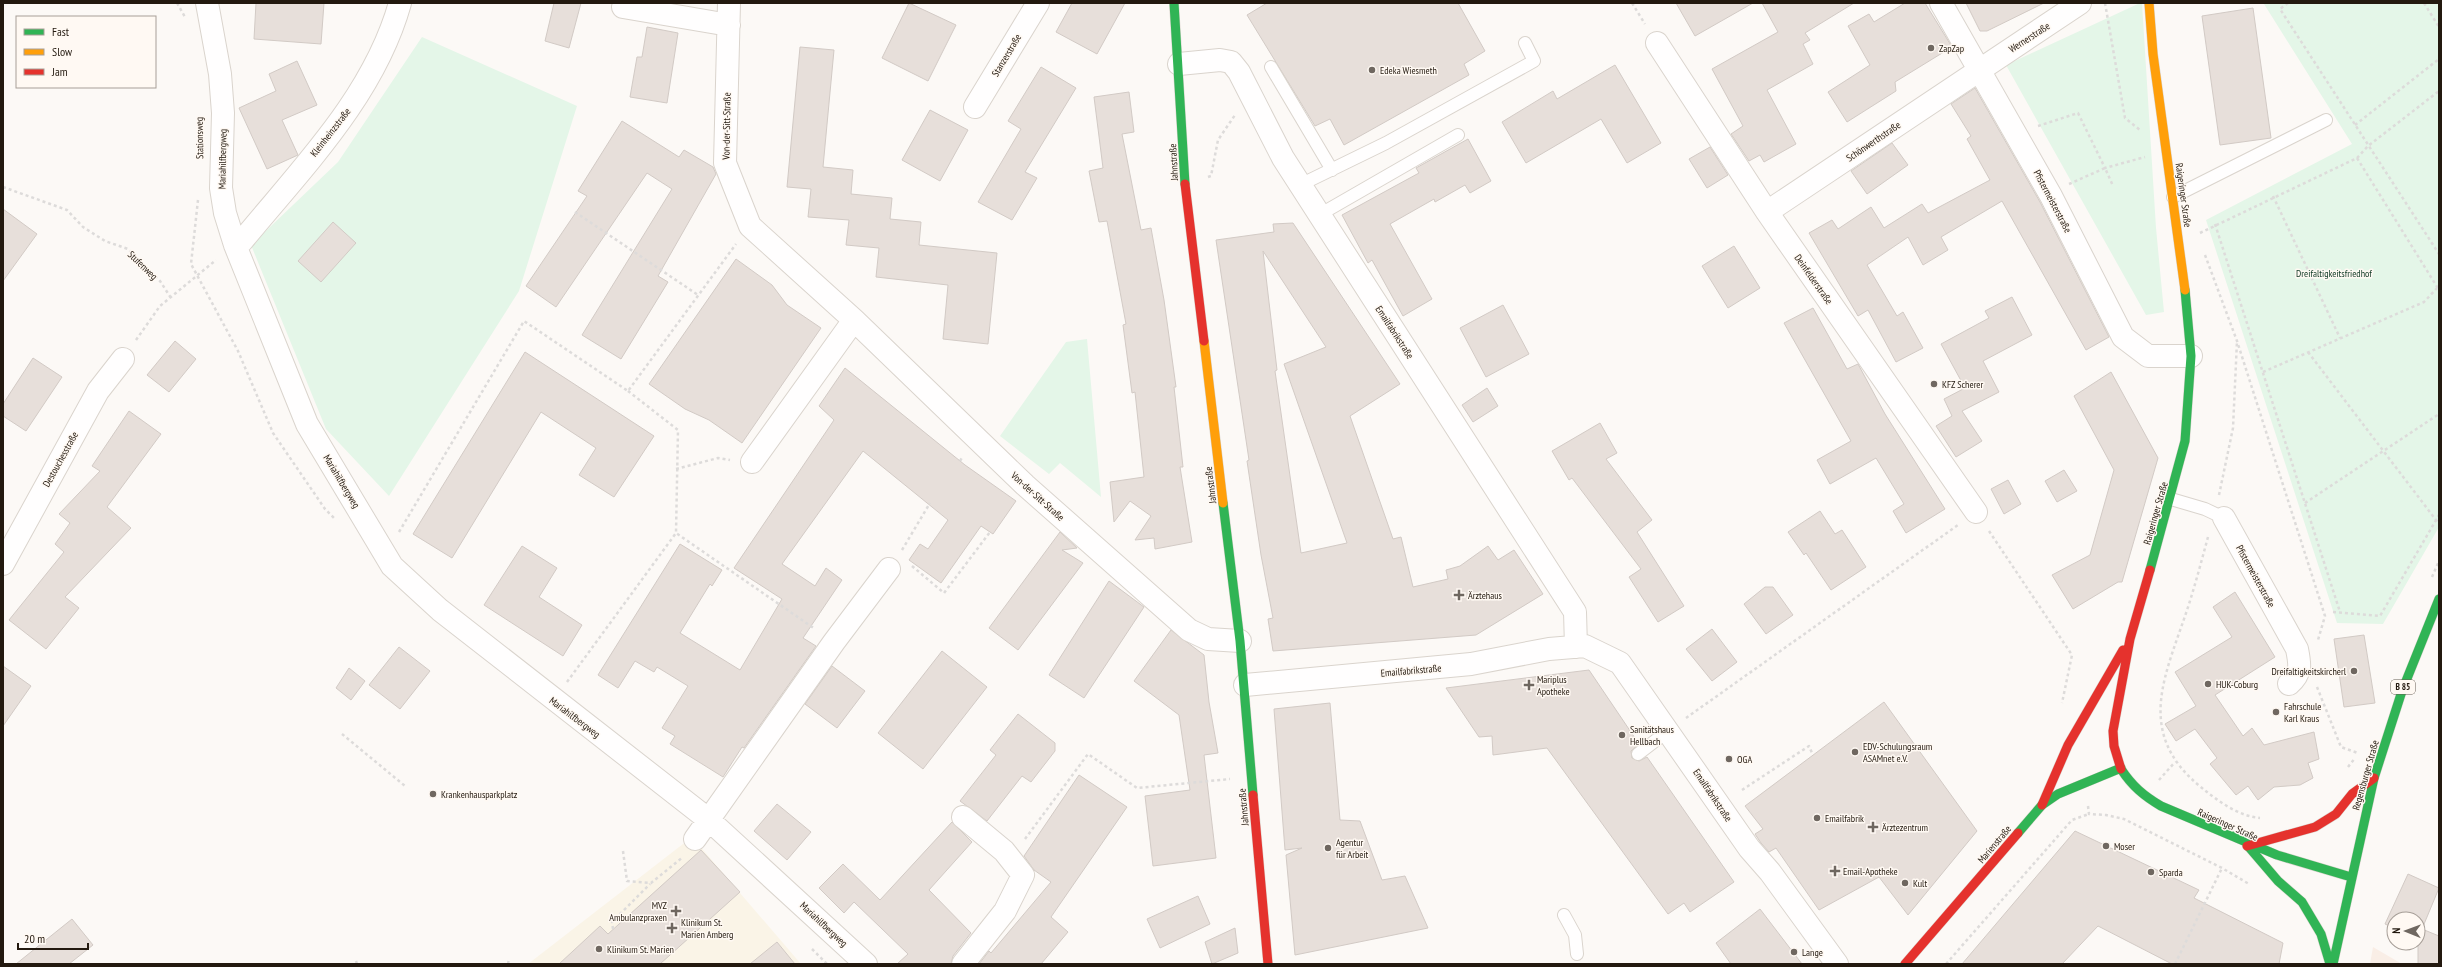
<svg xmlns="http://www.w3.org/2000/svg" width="2442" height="967" viewBox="0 0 2442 967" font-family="'PT Sans Narrow',sans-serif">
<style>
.commercial{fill:#f9eee6}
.medical{fill:#faf4e7}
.green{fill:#e4f6e8}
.building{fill:#e7dfda;stroke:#d2cac5;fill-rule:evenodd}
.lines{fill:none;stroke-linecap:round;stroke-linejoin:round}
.lane-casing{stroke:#dad4cd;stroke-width:14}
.street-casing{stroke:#dad4cd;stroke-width:24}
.fast-casing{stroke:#dad4cd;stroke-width:10}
.slow-casing{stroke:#dad4cd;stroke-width:10}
.jam-casing{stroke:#dad4cd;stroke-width:10}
.path{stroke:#dddbda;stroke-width:2.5;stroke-dasharray:3 3;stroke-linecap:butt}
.lane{stroke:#fffefe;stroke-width:12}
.street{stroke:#fffefe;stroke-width:22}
.fast{stroke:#30b455;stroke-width:9}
.slow{stroke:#ff9f0a;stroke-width:9}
.jam{stroke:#e5322d;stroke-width:9}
.poi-dot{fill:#6f6760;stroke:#fff9f3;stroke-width:1.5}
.labels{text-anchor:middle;stroke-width:3;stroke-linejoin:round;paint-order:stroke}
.shield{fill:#fff9f3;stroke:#655c53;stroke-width:1}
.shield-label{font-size:9px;font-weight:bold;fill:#23190f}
.street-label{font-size:10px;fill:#23190f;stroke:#fff9f3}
.poi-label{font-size:10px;fill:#23190f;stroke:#fff9f3;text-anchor:start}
.park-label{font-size:10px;fill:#0e3823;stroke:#fff9f3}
</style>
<rect width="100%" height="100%" fill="#fcf9f6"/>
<!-- commercial -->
<path class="commercial" d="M 2373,947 L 2402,964 L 2370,964 Z"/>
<!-- medical -->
<path class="medical" d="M 692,837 L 801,964 L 528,964 Z"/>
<!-- green -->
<path class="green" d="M 2140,3 L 2142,3 L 2156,228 L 2164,312 L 2146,315 L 2006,65 Z
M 2265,3 L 2439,3 L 2439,527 L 2383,624 L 2337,623 L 2206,220 L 2352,144 L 2264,4 Z
M 422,37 L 577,106 L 519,291 L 389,496 L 326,429 L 251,245 L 338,162 Z
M 1087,339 L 1101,497 L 1060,463 L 1049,474 L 1000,436 L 1066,342 Z"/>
<!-- building -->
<path class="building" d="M 256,3 L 324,3 L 321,44 L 254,39 Z
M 554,3 L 581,3 L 569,48 L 545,41 Z
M 909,3 L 956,25 L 928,81 L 882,58 Z
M 1072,3 L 1125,3 L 1097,54 L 1056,32 Z
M 1267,3 L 1458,3 L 1485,51 L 1464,64 L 1469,75 L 1344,145 L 1330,119 L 1315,126 L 1247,15 Z
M 1676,3 L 1753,3 L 1695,36 Z
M 1762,3 L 1854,3 L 1805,33 L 1810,40 L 1803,44 L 1813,64 L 1767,90 L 1796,144 L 1764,162 L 1760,155 L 1749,161 L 1731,134 L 1743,126 L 1712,69 L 1778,32 Z
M 1905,3 L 1925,3 L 1952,47 L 1895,82 L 1896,91 L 1847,122 L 1828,92 L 1870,65 L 1848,26 L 1869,14 L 1874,22 Z
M 1966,3 L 2044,3 L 1987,31 L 1980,31 Z
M 2253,8 L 2271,138 L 2220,145 L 2202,16 Z
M 647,27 L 678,33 L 667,103 L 630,97 L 637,57 L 642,57 Z
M 800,47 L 834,50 L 823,167 L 853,170 L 851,194 L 892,198 L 890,219 L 921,222 L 919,245 L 997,253 L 988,344 L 943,339 L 948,285 L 876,277 L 879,248 L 846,245 L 849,220 L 808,217 L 811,189 L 787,187 Z
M 297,61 L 317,105 L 282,120 L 298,155 L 267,169 L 239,108 L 276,91 L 269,74 Z
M 1615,65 L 1661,143 L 1627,163 L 1601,119 L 1526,163 L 1502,122 L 1553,91 L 1557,99 Z
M 1041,67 L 1076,88 L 1025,172 L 1037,178 L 1012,220 L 978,202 L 1021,129 L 1008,121 Z
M 1975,88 L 2040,202 L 2109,337 L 2086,350 L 2002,201 L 1941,237 L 1948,250 L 1923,265 L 1908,237 L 1867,265 L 1897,316 L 1903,312 L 1923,348 L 1896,362 L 1868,310 L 1858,316 L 1809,233 L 1832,220 L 1838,229 L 1871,207 L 1884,228 L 1922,204 L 1928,213 L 1990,180 L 1967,139 L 1971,136 L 1951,104 Z
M 1129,92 L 1134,132 L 1122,134 L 1141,230 L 1151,228 L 1164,300 L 1176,387 L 1174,387 L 1183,467 L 1180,467 L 1192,542 L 1155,549 L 1154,538 L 1135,540 L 1151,516 L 1130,501 L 1114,522 L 1110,482 L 1144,477 L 1135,392 L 1132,393 L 1123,325 L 1126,324 L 1107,221 L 1099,222 L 1089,171 L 1103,168 L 1094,97 Z
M 930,110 L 968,130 L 940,181 L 902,160 Z
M 622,121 L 679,157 L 684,150 L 713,167 L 716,174 L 658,276 L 668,282 L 621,359 L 582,335 L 672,189 L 647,173 L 556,307 L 526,286 L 587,196 L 578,191 Z
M 1468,139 L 1491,181 L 1470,193 L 1465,185 L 1435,202 L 1434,199 L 1390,224 L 1432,299 L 1403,316 L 1372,260 L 1368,263 L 1342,215 L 1419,173 L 1416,168 Z
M 1892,143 L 1908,165 L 1867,194 L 1851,171 Z
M 1710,147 L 1728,175 L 1707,188 L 1689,159 Z
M 3,209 L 37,234 L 3,281 Z
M 333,222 L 356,243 L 321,282 L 298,261 Z
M 1293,223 L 1400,384 L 1350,416 L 1393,539 L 1401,537 L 1413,587 L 1448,579 L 1446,570 L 1460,566 L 1488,546 L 1498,560 L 1514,550 L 1543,594 L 1476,635 L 1273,651 L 1268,619 L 1273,618 L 1261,555 L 1247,461 L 1249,460 L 1216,240 L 1274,232 L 1273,224 ZM 1263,251 L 1326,347 L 1284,364 L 1347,543 L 1301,553 L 1275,371 L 1277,370 Z
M 1734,246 L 1760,288 L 1728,308 L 1702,266 Z
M 736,259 L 772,285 L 787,305 L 821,328 L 742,443 L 709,420 L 685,409 L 649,384 Z
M 2012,297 L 2032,335 L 1983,361 L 1999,392 L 1962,411 L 1982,441 L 1956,457 L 1936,426 L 1952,416 L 1944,399 L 1965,388 L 1941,344 L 1989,318 L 1985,311 Z
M 1503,305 L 1529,354 L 1486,377 L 1460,328 Z
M 1813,308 L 1847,369 L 1858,364 L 1885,414 L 1945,509 L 1906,533 L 1893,511 L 1904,504 L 1876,458 L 1830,484 L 1817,460 L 1851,441 L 1784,323 Z
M 175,341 L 196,359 L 169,392 L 147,375 Z
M 525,352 L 654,436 L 614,497 L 579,475 L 596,448 L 541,412 L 452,558 L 413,534 Z
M 33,358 L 62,377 L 26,431 L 3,416 L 3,404 Z
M 845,368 L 965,465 L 1016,501 L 993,534 L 981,526 L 941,583 L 909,560 L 920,544 L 928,549 L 948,520 L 863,451 L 782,564 L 815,586 L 826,568 L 842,580 L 803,638 L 816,646 L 744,748 L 742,747 L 723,777 L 670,744 L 675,736 L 662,728 L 688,686 L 657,667 L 654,672 L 635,661 L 618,688 L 598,675 L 680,544 L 722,570 L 712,586 L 710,584 L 680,633 L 740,670 L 782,599 L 734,568 L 834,420 L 819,406 Z
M 2111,372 L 2158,458 L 2122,582 L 2118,582 L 2073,609 L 2052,575 L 2090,555 L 2114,470 L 2074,396 Z
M 1487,388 L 1498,406 L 1473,422 L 1462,405 Z
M 129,411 L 161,434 L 107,507 L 131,528 L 65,597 L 79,608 L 46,649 L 9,620 L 64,552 L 55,544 L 70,523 L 59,514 L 100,471 L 92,466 Z
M 1600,423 L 1617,453 L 1606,459 L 1652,520 L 1637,532 L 1684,606 L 1658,622 L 1629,577 L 1641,569 L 1572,478 L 1569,480 L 1552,451 Z
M 2064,470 L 2077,491 L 2057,502 L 2045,481 Z
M 2008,480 L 2021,504 L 2004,514 L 1991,489 Z
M 1820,511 L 1835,534 L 1842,530 L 1866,567 L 1831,590 L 1806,553 L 1804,555 L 1788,532 Z
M 1060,532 L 1077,548 L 1062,550 L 1083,563 L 1018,650 L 989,628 Z
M 522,546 L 557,568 L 539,597 L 582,625 L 563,656 L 484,605 Z
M 1109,581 L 1144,607 L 1084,698 L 1049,675 Z
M 1765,587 L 1773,587 L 1793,615 L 1766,634 L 1744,604 Z
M 2235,592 L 2275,657 L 2215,695 L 2243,736 L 2252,728 L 2264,745 L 2314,732 L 2319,759 L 2308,763 L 2313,778 L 2300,785 L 2274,787 L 2258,800 L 2248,786 L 2236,795 L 2210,764 L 2217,758 L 2195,729 L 2176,741 L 2165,724 L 2196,706 L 2175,672 L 2232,637 L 2213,607 Z
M 1712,629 L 1737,662 L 1712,681 L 1686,649 Z
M 1171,630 L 1204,655 L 1209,702 L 1218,753 L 1204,755 L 1216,858 L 1153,866 L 1145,796 L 1190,790 L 1179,715 L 1134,681 Z
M 2364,635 L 2375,703 L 2344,707 L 2334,639 Z
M 399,647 L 430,671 L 400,709 L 369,685 Z
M 942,651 L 987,687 L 923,769 L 878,733 Z
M 3,666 L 31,686 L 3,726 Z
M 832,666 L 865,691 L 837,728 L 805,704 Z
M 349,668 L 365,681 L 351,700 L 336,688 Z
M 1589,670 L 1639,744 L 1631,751 L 1632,758 L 1639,761 L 1647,757 L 1734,882 L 1690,912 L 1684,903 L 1668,914 L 1547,748 L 1493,755 L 1492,736 L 1479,737 L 1446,688 Z
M 1884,702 L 1977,831 L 1908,915 L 1879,877 L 1819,910 L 1776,848 L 1769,852 L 1761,843 L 1755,834 L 1763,829 L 1745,806 Z
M 1330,703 L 1340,820 L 1360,821 L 1382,880 L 1405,876 L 1428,928 L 1295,955 L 1286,855 L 1302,848 L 1285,850 L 1274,709 Z
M 1018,714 L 1055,743 L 1055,751 L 1031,782 L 1022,776 L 987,821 L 960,801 L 996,755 L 990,750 Z
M 1079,775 L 1127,807 L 1051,917 L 1068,932 L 1041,964 L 979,964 L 989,951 L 991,953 L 1051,882 L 1034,870 L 1024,856 Z
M 777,804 L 811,832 L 787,860 L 754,831 Z
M 952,822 L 972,842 L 929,890 L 971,933 L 953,956 L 951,964 L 897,964 L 908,954 L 854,902 L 844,913 L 819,888 L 843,864 L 880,900 Z
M 2075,831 L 2199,890 L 2194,898 L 2283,943 L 2279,964 L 2172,964 L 2098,926 L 2062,964 L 1962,964 Z
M 701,850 L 740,892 L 660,964 L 559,964 L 600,926 L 608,934 Z
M 2408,874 L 2439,888 L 2422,929 L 2439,936 L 2439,964 L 2418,964 L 2418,919 L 2394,919 L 2394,928 L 2385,924 Z
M 1198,896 L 1210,924 L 1160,948 L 1147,919 Z
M 1760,909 L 1802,964 L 1731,964 L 1716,943 Z
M 72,919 L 93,945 L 69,964 L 16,964 Z
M 1235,928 L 1238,953 L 1212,964 L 1205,942 Z
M 777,942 L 795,964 L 750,964 Z"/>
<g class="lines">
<!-- lane casing -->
<g class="lane-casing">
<path id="lane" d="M 1271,67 L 1332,170
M 1300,185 L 1386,143 L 1534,61 L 1525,43
M 2173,197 L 2326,120
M 1319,215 L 1458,135
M 2171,499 L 2205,509 L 2224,518
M 1638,754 L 1668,731
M 1564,915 L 1575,935 L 1577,954"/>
</g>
<!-- street casing -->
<g class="street-casing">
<path id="street" d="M 207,3 L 220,74 L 223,113 L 221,188 L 225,213 L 235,245 L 307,424 L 392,566 L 440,610 L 709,820 L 866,964
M 729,3 L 725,163 L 750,226 L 854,320 L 1025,485 L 1189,630 L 1208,639 L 1240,641
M 1941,3 L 2051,196 L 2123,337 L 2148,356 L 2191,356
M 623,7 L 729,25
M 1657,43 L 1767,212 L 1976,512
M 1179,64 L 1220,60 L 1231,62 L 1239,72 L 1283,158 L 1575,612 L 1576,647
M 975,107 L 1038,3
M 1767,212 L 2080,3
M 235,245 L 242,241 C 302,168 374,96 400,3
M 752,462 L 854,320
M 2224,518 L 2297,649 C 2300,664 2302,673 2289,684
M 3,564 L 98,391 L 123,359
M 1245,685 L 1471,664 L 1549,649 L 1585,646 L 1620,663 L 1749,848 L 1770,872 L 1837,964
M 695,839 L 834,642 L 889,569
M 963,964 L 1005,911 L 1023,875 L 1004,851 L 963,817"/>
</g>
<!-- fast casing -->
<g class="fast-casing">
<path id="fast" d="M 1174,3 L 1185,184
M 1223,503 L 1240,641 L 1253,795
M 2150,570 L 2185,441 L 2191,356 L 2185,290
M 2121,769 C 2132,786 2144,796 2161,806 L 2277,855 L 2351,877
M 2018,833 L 2042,805 L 2058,794 L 2121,768
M 2248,846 L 2278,881 L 2302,902 L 2321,934 L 2330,964
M 2333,964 L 2374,778 L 2402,691 L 2439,599"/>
</g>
<!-- slow casing -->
<g class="slow-casing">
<path id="slow" d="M 2149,3 L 2153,54 L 2185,290
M 1204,341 L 1223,503"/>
</g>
<!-- jam casing -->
<g class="jam-casing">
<path id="jam" d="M 1185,184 L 1204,341
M 2121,769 L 2114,746 L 2113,731 L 2130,639 L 2150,570
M 1253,795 L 1268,964
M 2042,805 L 2068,745 L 2123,650
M 2247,846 L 2315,827 L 2336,814 L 2352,794 L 2374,778
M 1905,964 L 2018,833"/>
</g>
<!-- path -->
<path class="path" d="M 177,3 L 185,17
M 1632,3 L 1645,24
M 2105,3 L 2125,118 L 2140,130
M 2288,3 L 2280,9 L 2439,254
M 2424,3 L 2439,27
M 2355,125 L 2439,59
M 2038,126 L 2078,113 L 2105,168 L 2145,157
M 2357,158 L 2439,290
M 1208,177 L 1211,176 L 1218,140 L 1235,115
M 2069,184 L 2105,168 L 2113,186
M 3,187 L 67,210 L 83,227 L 105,241 L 128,249 L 160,281 L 171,298
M 2273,196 L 2340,338
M 198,200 L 191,264 L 238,351 L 273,433 L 325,509 L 335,519
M 575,212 L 698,295
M 2215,224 L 2340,612
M 2200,233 L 2357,158 L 2368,146 L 2439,91
M 2205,255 L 2237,341 L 2325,616 L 2318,640
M 136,340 L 160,306 L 216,260
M 2308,352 L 2439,524
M 2263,372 L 2424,302 L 2439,286
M 628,391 L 678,430 L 676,533
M 960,461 L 963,456
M 676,469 L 718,458 L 730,460
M 2219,495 L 2233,428 L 2237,341
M 2305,503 L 2439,414
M 1989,531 L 2072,655 L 2062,703
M 399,532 L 524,321 L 628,391 L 736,244
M 2208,537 C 2202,559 2196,582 2189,604 C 2167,673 2132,732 2202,788 C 2218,801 2238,816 2260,818
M 902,550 L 930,503
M 912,566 L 944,593 L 990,532
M 2432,577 L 2439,561
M 2333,612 L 2380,616 L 2439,515
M 567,682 L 676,533 L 815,629
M 2317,687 L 2341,747 L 2358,753
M 1686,718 L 1958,525
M 342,734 L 405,786
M 2348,767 L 2355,758
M 2159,780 L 2175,762
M 1742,790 L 1809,746 L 1812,753
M 2088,806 L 2089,814 L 2106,815 L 2124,819 L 2222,868 L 2249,884
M 1025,839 L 1088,754 L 1137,788 L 1230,779
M 623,851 L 627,881 L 651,883 L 683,857
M 613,929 L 612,922 L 650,884
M 812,949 L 827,964
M 356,961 L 357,964
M 508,964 L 509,959
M 1946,964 L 2072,820 L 2089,814
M 2175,964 L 2222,868"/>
<!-- lane -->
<use href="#lane" class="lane"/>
<!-- street -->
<use href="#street" class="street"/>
<!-- fast -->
<use href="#fast" class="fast"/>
<!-- slow -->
<use href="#slow" class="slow"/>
<!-- jam -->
<use href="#jam" class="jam"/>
</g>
<!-- markers -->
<g class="poi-dot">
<circle cx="1931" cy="48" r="4"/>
<circle cx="1372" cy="70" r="4"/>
<circle cx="1934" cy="384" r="4"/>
<path d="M1457 589h4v4h4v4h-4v4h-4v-4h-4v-4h4z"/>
<circle cx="2354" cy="671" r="4"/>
<circle cx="2208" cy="684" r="4"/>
<path d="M1527 679h4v4h4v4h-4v4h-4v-4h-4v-4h4z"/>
<circle cx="2276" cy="712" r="4"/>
<circle cx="1622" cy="735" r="4"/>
<circle cx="1855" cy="752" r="4"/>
<circle cx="1729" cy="759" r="4"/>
<circle cx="433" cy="794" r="4"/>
<circle cx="1817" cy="818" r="4"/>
<path d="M1871 821h4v4h4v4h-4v4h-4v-4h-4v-4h4z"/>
<circle cx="2106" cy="846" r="4"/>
<circle cx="1328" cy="848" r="4"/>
<path d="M1833 865h4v4h4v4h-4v4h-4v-4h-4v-4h4z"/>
<circle cx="2151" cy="872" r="4"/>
<circle cx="1905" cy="883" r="4"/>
<path d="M674 905h4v4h4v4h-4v4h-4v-4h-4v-4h4z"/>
<path d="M670 922h4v4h4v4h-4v4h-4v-4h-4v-4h4z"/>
<circle cx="599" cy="949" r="4"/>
<circle cx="1794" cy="952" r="4"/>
</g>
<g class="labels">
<!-- shield labels -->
<rect class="shield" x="2391" y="680" width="24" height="14" rx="3"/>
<g class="shield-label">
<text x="2403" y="690">B 85</text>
</g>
<!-- street labels -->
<g class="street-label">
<text transform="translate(2029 37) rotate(-33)" y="4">Wernerstraße</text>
<text transform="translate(1006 55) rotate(-59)" y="4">Stanzerstraße</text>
<text transform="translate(726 126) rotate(-89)" y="4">Von-der-Sitt-Straße</text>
<text transform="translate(330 132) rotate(-52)" y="4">Kleinheinzstraße</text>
<text transform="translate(199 138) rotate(-91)" y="4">Stationsweg</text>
<text transform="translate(1873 141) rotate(-34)" y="4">Schönwerthstraße</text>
<text transform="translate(222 159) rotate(-89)" y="4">Mariahilfbergweg</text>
<text transform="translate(1173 162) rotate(-93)" y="4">Jahnstraße</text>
<text transform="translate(2184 195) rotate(82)" y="4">Raigeringer Straße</text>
<text transform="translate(2053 201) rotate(62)" y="4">Pfistermeisterstraße</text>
<text transform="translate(143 265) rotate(44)" y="4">Stufenweg</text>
<text transform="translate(1814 279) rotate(55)" y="4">Deinfelderstraße</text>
<text transform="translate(1395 332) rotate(57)" y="4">Emailfabrikstraße</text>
<text transform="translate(60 459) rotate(-61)" y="4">Destouchesstraße</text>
<text transform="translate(342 481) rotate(59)" y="4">Mariahilfbergweg</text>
<text transform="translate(1210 485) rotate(-97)" y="4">Jahnstraße</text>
<text transform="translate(1038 496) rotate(42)" y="4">Von-der-Sitt-Straße</text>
<text transform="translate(2155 513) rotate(-74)" y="4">Raigeringer Straße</text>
<text transform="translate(2256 576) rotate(61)" y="4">Pfistermeisterstraße</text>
<text transform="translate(1411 670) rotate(-5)" y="4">Emailfabrikstraße</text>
<text transform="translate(575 717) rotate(37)" y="4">Mariahilfbergweg</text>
<text transform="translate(2365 775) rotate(-74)" y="4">Regensburger Straße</text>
<text transform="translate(1713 795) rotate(56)" y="4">Emailfabrikstraße</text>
<text transform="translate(1243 807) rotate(-95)" y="4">Jahnstraße</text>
<text transform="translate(2228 824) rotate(24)" y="4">Raigeringer Straße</text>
<text transform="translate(1994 844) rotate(-50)" y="4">Marienstraße</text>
<text transform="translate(824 924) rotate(43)" y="4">Mariahilfbergweg</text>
</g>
<!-- poi labels -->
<g class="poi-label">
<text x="1939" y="52">ZapZap</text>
<text x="1380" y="74">Edeka Wiesmeth</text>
<text x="1942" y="388">KFZ Scherer</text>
<text x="1468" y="599">Ärztehaus</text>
<text x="2346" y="675" text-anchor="end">Dreifaltigkeitskircherl</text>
<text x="1537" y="683">Mariplus<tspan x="1537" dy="12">Apotheke</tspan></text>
<text x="2216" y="688">HUK-Coburg</text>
<text x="2284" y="710">Fahrschule<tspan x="2284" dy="12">Karl Kraus</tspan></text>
<text x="1630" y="733">Sanitätshaus<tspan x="1630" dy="12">Hellbach</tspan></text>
<text x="1863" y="750">EDV-Schulungsraum<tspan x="1863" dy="12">ASAMnet e.V.</tspan></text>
<text x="1737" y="763">OGA</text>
<text x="441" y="798">Krankenhausparkplatz</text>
<text x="1825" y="822">Emailfabrik</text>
<text x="1882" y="831">Ärztezentrum</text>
<text x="1336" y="846">Agentur<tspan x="1336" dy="12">für Arbeit</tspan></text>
<text x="2114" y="850">Moser</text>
<text x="1843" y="875">Email-Apotheke</text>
<text x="2159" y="876">Sparda</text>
<text x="1913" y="887">Kult</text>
<text x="667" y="909" text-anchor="end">MVZ<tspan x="667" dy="12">Ambulanzpraxen</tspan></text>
<text x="681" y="926">Klinikum St.<tspan x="681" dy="12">Marien Amberg</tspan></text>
<text x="607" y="953">Klinikum St. Marien</text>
<text x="1802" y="956">Lange</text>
</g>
<!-- park labels -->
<g class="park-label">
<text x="2334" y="277">Dreifaltigkeitsfriedhof</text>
</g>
</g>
<!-- border -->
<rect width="2442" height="967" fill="none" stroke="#23190f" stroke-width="8"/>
<!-- legend -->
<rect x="16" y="16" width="140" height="72" fill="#fff9f3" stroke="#a79f98"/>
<rect x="24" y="29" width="20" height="6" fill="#30b455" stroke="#a79f98"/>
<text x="52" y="36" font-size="12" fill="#23190f">Fast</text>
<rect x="24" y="49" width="20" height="6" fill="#ff9f0a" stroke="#a79f98"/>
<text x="52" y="56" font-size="12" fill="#23190f">Slow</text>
<rect x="24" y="69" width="20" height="6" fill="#e5322d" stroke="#a79f98"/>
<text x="52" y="76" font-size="12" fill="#23190f">Jam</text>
<!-- north arrow -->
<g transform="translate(2406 931) rotate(271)"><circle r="19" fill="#fff9f3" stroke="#a79f98"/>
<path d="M0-3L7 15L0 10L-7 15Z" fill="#6f6760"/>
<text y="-6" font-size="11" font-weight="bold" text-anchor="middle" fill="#23190f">N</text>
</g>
<!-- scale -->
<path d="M18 943v6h70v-6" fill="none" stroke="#23190f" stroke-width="2"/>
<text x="24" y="943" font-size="12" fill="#23190f" stroke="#fff9f3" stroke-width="3" paint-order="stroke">20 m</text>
</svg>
